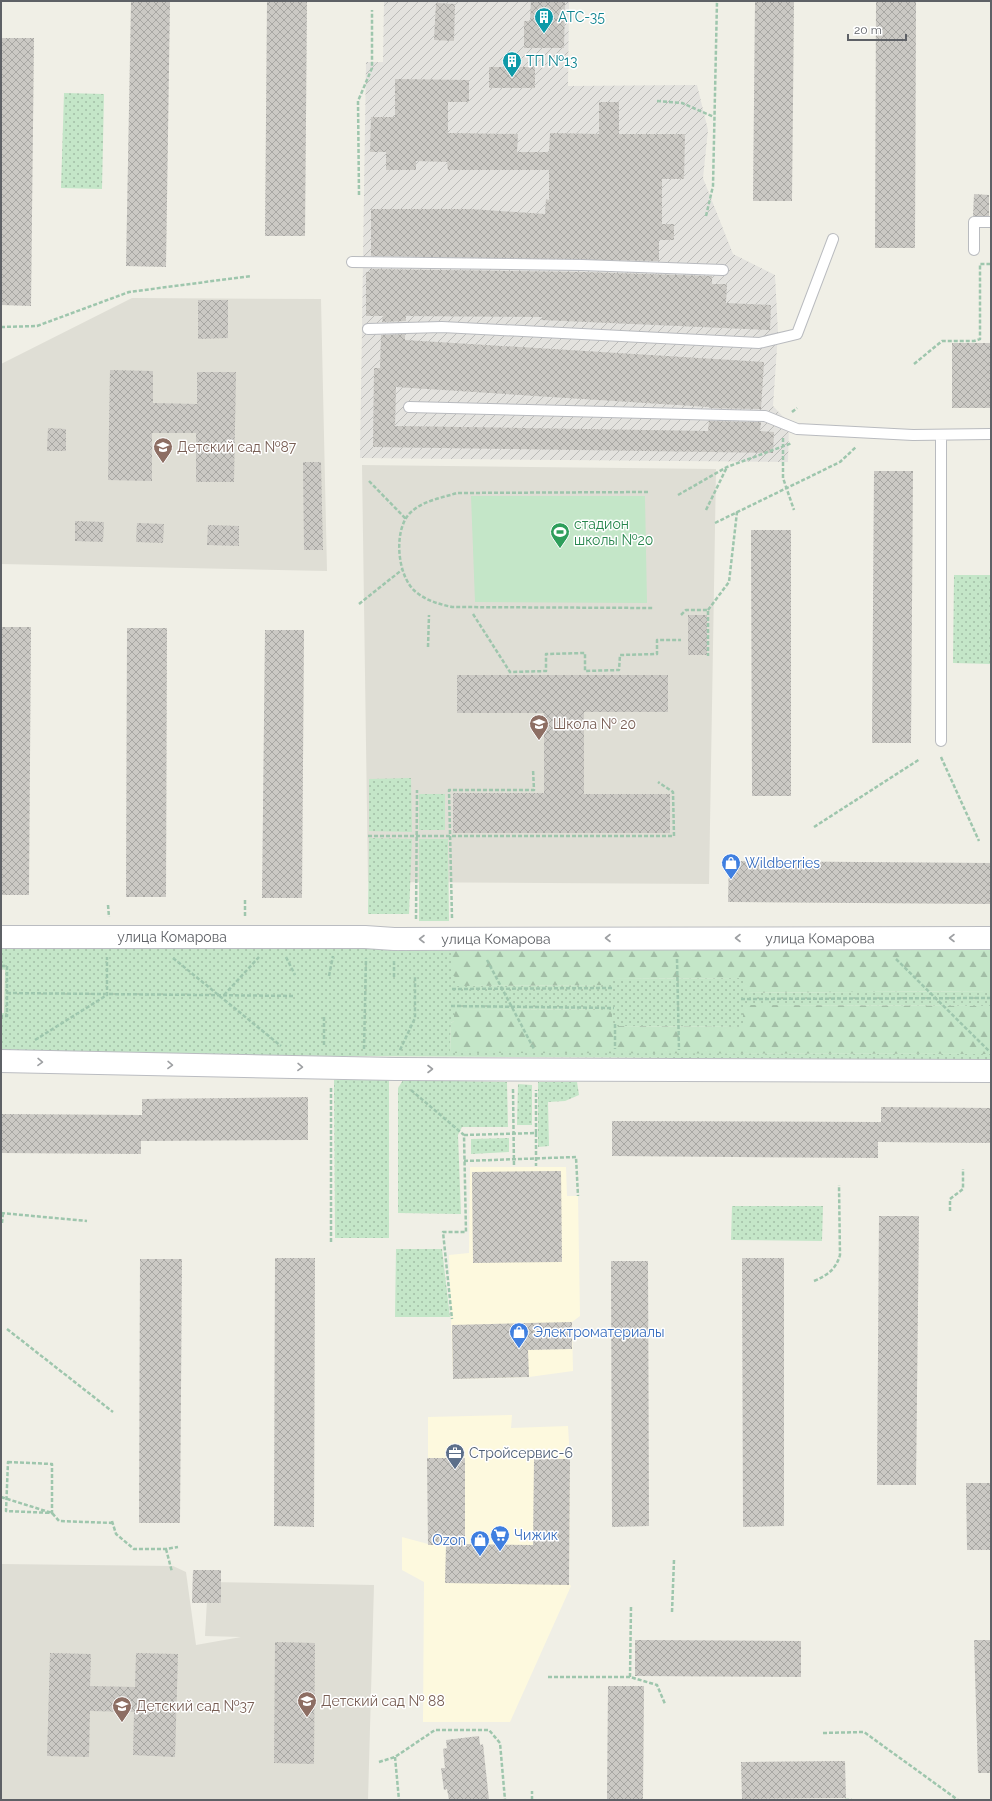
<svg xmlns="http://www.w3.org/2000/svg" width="992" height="1801" viewBox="0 0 992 1801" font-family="Raleway,sans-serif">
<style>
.commercial{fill:#fdf9de}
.industrial{fill:url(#industrial-furrows)}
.education{fill:#dfded5}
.grass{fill:url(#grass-dots)}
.forest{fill:url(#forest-firs)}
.garden{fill:#c4e6c8}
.building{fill:url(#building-cross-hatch)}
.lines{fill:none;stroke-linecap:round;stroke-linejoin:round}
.lane-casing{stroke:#b9bbbf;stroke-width:12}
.secondary-casing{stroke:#babcc1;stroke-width:24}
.path{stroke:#9ec6ad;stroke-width:2.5;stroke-dasharray:4 2;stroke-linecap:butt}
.lane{stroke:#fff;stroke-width:10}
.secondary{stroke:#fff;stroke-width:22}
.oneway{stroke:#9ea0a3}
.labels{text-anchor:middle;stroke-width:3;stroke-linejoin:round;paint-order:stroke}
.culture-label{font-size:14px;fill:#0d838f;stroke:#fff;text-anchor:start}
.education-label{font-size:14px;fill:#785e54;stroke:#fff;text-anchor:start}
.leisure-label{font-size:14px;fill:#27864d;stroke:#fff;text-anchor:start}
.shop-label{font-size:14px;fill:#366cbe;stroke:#fff;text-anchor:start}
.street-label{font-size:14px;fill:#5e6166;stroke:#fff}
.service-label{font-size:14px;fill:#4e5e75;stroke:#fff;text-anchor:start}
</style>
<defs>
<pattern id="industrial-furrows" width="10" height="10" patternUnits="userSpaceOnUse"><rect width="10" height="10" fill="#e3e2de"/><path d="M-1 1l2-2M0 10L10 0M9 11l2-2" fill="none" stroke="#bbbbb8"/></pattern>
<pattern id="grass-dots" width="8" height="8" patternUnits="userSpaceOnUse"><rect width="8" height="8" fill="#c4e6c8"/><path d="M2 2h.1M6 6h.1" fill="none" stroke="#a2bea6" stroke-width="1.8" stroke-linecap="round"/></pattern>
<pattern id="forest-firs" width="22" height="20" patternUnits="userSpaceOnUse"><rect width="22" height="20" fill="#c4e6c8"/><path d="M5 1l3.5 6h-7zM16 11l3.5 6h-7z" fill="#a2bea6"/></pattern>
<pattern id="building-cross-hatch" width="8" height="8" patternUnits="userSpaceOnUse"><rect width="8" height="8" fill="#cbc9c4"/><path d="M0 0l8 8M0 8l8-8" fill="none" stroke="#a8a7a3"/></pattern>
</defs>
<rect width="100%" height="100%" fill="#f0efe6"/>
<!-- commercial -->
<path class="commercial" d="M 470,1167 L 566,1167 L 567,1196 L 578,1196 L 580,1316 L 572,1322 L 573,1371 L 529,1377 L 453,1379 L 449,1255 L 469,1253 Z
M 512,1415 L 511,1428 L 568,1426 L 570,1459 L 569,1584 L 571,1586 L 510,1722 L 423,1722 L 424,1582 L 402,1570 L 402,1537 L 428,1544 L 428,1417 Z"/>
<!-- industrial -->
<path class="industrial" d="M 384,1 L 569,1 L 568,86 L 697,85 L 708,130 L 703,178 L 733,254 L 775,275 L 778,333 L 773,406 L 789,423 L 788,462 L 360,458 L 366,62 L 383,62 Z"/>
<!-- education -->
<path class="education" d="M 132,298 L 321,299 L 327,571 L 1,564 L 1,364 Z
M 362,465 L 716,469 L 709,884 L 368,882 Z
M 1,1564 L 173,1566 L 186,1572 L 196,1645 L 241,1637 L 205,1636 L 208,1582 L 374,1585 L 368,1800 L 1,1800 Z"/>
<!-- grass -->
<path class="grass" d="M 64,93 L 104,94 L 102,189 L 61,188 Z
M 954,575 L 991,575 L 991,664 L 953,663 Z
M 411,778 L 412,832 L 369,831 L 369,779 Z
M 419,794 L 445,794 L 445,830 L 419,830 Z
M 369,838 L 412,839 L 409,914 L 368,914 Z
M 419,839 L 448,839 L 449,921 L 419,921 Z
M 991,941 L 455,977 L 455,986 L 611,985 L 612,979 L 743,978 L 743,993 L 991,991 L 991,1006 L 743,1005 L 743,1027 L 612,1026 L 612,1010 L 454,1009 L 454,1021 L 451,1023 L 450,1052 L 991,1054 L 991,1060 L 1,1054 L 1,1013 L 4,1013 L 5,970 L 1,969 L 1,943 Z
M 334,1080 L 389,1080 L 389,1238 L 335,1238 Z
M 403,1080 L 507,1082 L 508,1127 L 462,1127 L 458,1135 L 461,1214 L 398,1213 L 398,1088 Z
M 538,1082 L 577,1082 L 579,1095 L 565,1101 L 548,1102 L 549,1146 L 538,1147 Z
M 518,1084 L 532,1085 L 532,1125 L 517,1125 Z
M 509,1138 L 509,1152 L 471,1154 L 471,1139 Z
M 732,1206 L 823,1206 L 822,1241 L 731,1240 Z
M 396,1249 L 442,1249 L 450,1317 L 395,1317 Z"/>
<!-- forest -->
<path class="forest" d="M 991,942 L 991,991 L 743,993 L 743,978 L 612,979 L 612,985 L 455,986 L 455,977 L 451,974 L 451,944 Z
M 743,1005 L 991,1006 L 991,1054 L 450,1053 L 451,1023 L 454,1021 L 454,1009 L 612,1010 L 612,1026 L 743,1027 Z"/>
<!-- garden -->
<path class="garden" d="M 471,496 L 645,496 L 647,603 L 475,602 Z"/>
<!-- building -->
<path class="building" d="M 267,1 L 307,1 L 305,236 L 265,236 Z
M 531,1 L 565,1 L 564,48 L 524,48 L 524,21 L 530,21 Z
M 755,1 L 794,1 L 792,201 L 753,201 Z
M 876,1 L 916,1 L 915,248 L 875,248 Z
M 131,2 L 170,2 L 166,267 L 126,266 Z
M 436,3 L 455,4 L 454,41 L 434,40 Z
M 1,38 L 34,38 L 31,306 L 1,305 Z
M 489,67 L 535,67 L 535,88 L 489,88 Z
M 395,79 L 469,80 L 469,102 L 448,102 L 448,133 L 518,134 L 517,152 L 549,152 L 550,133 L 599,134 L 599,102 L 619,102 L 619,134 L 685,134 L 684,179 L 662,179 L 662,224 L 674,224 L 674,240 L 659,240 L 659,261 L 371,256 L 371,209 L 471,209 L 545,214 L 546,199 L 549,200 L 549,170 L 448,170 L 447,162 L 416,161 L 416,170 L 386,170 L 386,152 L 370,152 L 371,117 L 395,117 Z
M 974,194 L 989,195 L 989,216 L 973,216 Z
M 370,269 L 582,272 L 712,276 L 712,284 L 727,284 L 726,303 L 771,305 L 770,330 L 541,320 L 542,317 L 406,316 L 406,321 L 382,322 L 383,316 L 366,316 L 366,272 L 370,272 Z
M 198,300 L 228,300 L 228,338 L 198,339 Z
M 405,334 L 405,340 L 764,362 L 761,409 L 709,408 L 709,407 L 396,387 L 395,426 L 708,431 L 709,421 L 761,422 L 760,431 L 774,432 L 773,453 L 373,447 L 374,368 L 380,368 L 381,335 Z
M 952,343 L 991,343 L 991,408 L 952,408 Z
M 110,370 L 153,371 L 153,403 L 197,404 L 197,372 L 236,372 L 234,482 L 196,482 L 196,433 L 152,433 L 152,481 L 108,480 Z
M 48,428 L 66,429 L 66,451 L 47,451 Z
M 303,462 L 321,462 L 323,550 L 304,550 Z
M 874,471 L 913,471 L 911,743 L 872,743 Z
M 75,521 L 104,522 L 103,542 L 75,541 Z
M 137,523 L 164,524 L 163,543 L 136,542 Z
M 208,525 L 239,526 L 239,546 L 207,545 Z
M 751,530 L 791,530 L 791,796 L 752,796 Z
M 688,615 L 707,615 L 707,655 L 688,655 Z
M 1,627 L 31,627 L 29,895 L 1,895 Z
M 127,628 L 167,628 L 166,897 L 126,897 Z
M 265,630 L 304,630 L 302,898 L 262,898 Z
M 457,675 L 668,675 L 668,712 L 584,712 L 584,794 L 670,794 L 670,833 L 453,833 L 453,793 L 544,793 L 544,713 L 457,713 Z
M 729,861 L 991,863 L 991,904 L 728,902 Z
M 308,1097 L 308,1140 L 141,1141 L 141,1154 L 1,1153 L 1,1114 L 142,1115 L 142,1099 Z
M 881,1107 L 991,1108 L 991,1143 L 878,1142 L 878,1158 L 612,1156 L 612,1121 L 881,1122 Z
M 561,1171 L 562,1262 L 473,1263 L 472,1172 Z
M 879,1216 L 919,1216 L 916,1485 L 877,1485 Z
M 275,1258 L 315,1258 L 314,1527 L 274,1526 Z
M 742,1258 L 784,1258 L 784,1526 L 743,1527 Z
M 140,1259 L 182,1259 L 180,1523 L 139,1523 Z
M 611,1261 L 648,1261 L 649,1526 L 612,1527 Z
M 572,1322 L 572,1349 L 528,1350 L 529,1377 L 453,1379 L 452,1325 Z
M 427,1458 L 465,1458 L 465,1544 L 533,1545 L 534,1459 L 570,1459 L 569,1585 L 445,1583 L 446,1545 L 428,1545 Z
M 966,1483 L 991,1483 L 991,1550 L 967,1550 Z
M 193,1570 L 221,1570 L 221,1603 L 192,1603 Z
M 635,1640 L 801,1641 L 801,1677 L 635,1676 Z
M 974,1640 L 991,1640 L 991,1773 L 978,1773 Z
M 275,1642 L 315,1643 L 314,1764 L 274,1763 Z
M 50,1653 L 91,1654 L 90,1686 L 135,1687 L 136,1653 L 178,1654 L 175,1757 L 133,1755 L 134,1712 L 90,1711 L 89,1757 L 47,1756 Z
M 608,1686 L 644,1686 L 643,1800 L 607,1800 Z
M 479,1736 L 480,1745 L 483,1744 L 489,1800 L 449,1800 L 447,1789 L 444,1790 L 441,1768 L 445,1768 L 443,1749 L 447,1748 L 446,1740 Z
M 845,1761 L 846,1798 L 742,1799 L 741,1762 Z"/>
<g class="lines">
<!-- lane casing -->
<g class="lane-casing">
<path id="lane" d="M 974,250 L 974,222 L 991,222
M 352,262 L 582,265 L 723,270
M 368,329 L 442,327 L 759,343 L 797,334 L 833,239
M 409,407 L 765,416 L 797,429 L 913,435 L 991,434
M 941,741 L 941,435"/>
</g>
<!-- secondary casing -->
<g class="secondary-casing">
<g id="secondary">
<path id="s1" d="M 1,937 L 365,937 L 394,939 L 991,938"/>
<path d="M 1,1061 L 395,1069 L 991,1071"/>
</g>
</g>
<!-- path -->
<path class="path" d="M 657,101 L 682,103 L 714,117
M 359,195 L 358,101 L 372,68 L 372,10
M 706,216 L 713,186 L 717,1
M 1,327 L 37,326 L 129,292 L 251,276
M 914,364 L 942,341 L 974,341 L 980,339 L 980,264 L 991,264
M 792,412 L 797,408
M 783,438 L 783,478 L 794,510
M 369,481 L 406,519
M 648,492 L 457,493 C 441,498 422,501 410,513 C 393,530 397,577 416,592 C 427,601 439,604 452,607 L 654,608
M 678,495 L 727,467 L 792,443
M 706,510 L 727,467
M 715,523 L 840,462 L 856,447
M 359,604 L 403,569
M 708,610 L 729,582 L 737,512
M 473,614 L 510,672 L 546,671 L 546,654 L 585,653 L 585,671 L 619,670 L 620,655 L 657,654 L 657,640 L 681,640
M 681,615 L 686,610 L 708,610 L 708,656
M 428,647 L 429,615
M 941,757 L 979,841
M 814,827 L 920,759
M 368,836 L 674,836 L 673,792 L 658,782
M 108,905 L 109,917
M 245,916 L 245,899
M 452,918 L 449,790 L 534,790 L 533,769
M 416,919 L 417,790
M 286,957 L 295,975
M 173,958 L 281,1046
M 677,959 L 679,1050
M 896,959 L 989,1051
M 487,960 L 534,1049
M 1,966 L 7,966 L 7,1016 L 1,1016
M 329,976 L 333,956
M 394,977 L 394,960
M 452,989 L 614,988
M 7,993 L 295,996
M 224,995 L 259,957
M 741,999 L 991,998
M 451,1006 L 614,1008
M 324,1017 L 324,1047
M 615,1024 L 615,1049
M 35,1040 L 107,995 L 107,957
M 364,1049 L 366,958
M 400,1050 L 415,1018 L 415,977
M 331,1088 L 331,1242
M 513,1089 L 514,1167
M 411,1090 L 464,1135 L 466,1232 L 443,1232 L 452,1319
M 536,1133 L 536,1166
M 464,1135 L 536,1133 L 536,1090
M 464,1161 L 576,1157 L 578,1196
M 950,1211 L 950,1199 L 963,1189 L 963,1169
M 1,1213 L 87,1221
M 2,1223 L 3,1213
M 814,1281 C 828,1275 836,1269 840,1255 L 839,1185
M 7,1329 L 113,1412
M 8,1462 L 52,1464 L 52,1513 L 6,1511 Z
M 1,1497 L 52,1513 L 59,1521 L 113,1523
M 112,1521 L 116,1534 L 134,1549 L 166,1549 L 178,1547
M 166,1549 L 172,1572
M 672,1612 L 674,1560
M 548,1677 L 630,1677 L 657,1685 L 665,1704
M 630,1677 L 631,1607
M 823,1733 L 864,1732 L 958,1800
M 395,1757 L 399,1800
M 379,1762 L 395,1757 L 435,1730 L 489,1730 L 500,1743 L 505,1800
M 532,1800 L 532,1791
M 845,1800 L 852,1800"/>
<!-- lane -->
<use href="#lane" class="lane"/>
<!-- secondary -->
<use href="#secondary" class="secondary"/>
</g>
<!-- one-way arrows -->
<defs><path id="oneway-chevron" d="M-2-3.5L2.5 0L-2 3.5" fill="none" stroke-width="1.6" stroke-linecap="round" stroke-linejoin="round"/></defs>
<g class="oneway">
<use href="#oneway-chevron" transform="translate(608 938) rotate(180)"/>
<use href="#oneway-chevron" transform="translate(738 938) rotate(180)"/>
<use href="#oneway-chevron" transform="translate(952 938) rotate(180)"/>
<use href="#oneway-chevron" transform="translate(422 939) rotate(180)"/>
<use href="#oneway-chevron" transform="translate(40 1062) rotate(1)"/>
<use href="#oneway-chevron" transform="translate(170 1065) rotate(1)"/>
<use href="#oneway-chevron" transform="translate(300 1067) rotate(1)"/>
<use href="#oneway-chevron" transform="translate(430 1069)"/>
</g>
<!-- icons -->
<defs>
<g id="building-pin" transform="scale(1)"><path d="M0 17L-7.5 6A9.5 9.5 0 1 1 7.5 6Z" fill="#0f9aa8" stroke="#fff"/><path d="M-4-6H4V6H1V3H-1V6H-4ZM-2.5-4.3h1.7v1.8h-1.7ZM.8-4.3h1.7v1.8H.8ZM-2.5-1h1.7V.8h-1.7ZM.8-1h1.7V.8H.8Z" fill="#fff"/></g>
<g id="school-pin" transform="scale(1)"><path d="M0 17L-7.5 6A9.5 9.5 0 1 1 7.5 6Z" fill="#8d6e63" stroke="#fff"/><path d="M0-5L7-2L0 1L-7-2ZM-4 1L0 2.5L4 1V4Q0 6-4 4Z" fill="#fff"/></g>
<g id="stadium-pin" transform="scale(1)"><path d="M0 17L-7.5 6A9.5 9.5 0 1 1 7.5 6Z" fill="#2e9e5b" stroke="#fff"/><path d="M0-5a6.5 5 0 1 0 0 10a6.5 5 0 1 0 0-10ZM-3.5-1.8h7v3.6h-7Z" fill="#fff"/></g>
<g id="shop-pin" transform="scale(1)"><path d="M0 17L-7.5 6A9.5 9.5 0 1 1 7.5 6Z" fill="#3f7fe0" stroke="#fff"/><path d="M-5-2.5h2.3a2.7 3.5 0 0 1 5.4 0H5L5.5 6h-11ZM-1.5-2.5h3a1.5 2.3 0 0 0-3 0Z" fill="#fff"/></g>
<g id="office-pin" transform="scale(1)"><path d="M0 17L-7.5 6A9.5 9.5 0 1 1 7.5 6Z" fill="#5c6f8a" stroke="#fff"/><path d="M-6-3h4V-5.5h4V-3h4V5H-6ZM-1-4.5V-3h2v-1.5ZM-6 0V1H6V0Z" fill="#fff"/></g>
<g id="supermarket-pin" transform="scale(1)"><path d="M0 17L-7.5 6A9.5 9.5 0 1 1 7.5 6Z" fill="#3f7fe0" stroke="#fff"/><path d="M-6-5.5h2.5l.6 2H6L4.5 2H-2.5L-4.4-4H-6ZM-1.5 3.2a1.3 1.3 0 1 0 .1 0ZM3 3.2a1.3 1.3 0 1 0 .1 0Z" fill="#fff"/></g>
</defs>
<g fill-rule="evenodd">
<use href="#building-pin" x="544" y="17"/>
<use href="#building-pin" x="512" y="61"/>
<use href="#school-pin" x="163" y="447"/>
<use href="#stadium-pin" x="560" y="532"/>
<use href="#school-pin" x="539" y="724"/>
<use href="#shop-pin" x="731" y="863"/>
<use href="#shop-pin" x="519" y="1332"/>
<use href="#office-pin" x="455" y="1453"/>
<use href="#supermarket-pin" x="500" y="1535"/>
<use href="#shop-pin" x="480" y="1540"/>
<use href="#school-pin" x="307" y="1701"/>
<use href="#school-pin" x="122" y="1706"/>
</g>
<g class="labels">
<!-- culture labels -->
<g class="culture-label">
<text x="558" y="22">АТС-35</text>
<text x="526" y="66">ТП №13</text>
</g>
<!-- education labels -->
<g class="education-label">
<text x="177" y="452">Детский сад №87</text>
<text x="553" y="729">Школа № 20</text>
<text x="321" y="1706">Детский сад № 88</text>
<text x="136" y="1711">Детский сад №37</text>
</g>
<!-- leisure labels -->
<g class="leisure-label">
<text x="574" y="529">стадион<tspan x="574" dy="16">школы №20</tspan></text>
</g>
<!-- shop labels -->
<g class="shop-label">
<text x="745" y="868">Wildberries</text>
<text x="533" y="1337">Электроматериалы</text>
<text x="514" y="1540">Чижик</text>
<text x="466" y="1545" text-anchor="end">Ozon</text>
</g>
<!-- street labels -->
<g class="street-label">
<text dy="5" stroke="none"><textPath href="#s1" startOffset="171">улица Комарова</textPath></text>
<text dy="5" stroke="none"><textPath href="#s1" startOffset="819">улица Комарова</textPath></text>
<text dy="5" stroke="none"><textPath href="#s1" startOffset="495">улица Комарова</textPath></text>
</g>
<!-- service labels -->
<g class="service-label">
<text x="469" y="1458">Стройсервис-6</text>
</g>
</g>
<!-- border -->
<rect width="992" height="1801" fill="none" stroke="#5e6166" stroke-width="4"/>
<!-- scale -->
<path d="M848 34v6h58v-6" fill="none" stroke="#5e6166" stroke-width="2"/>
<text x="854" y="34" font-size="12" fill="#5e6166" stroke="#ffffff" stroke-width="3" paint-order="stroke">20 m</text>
</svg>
